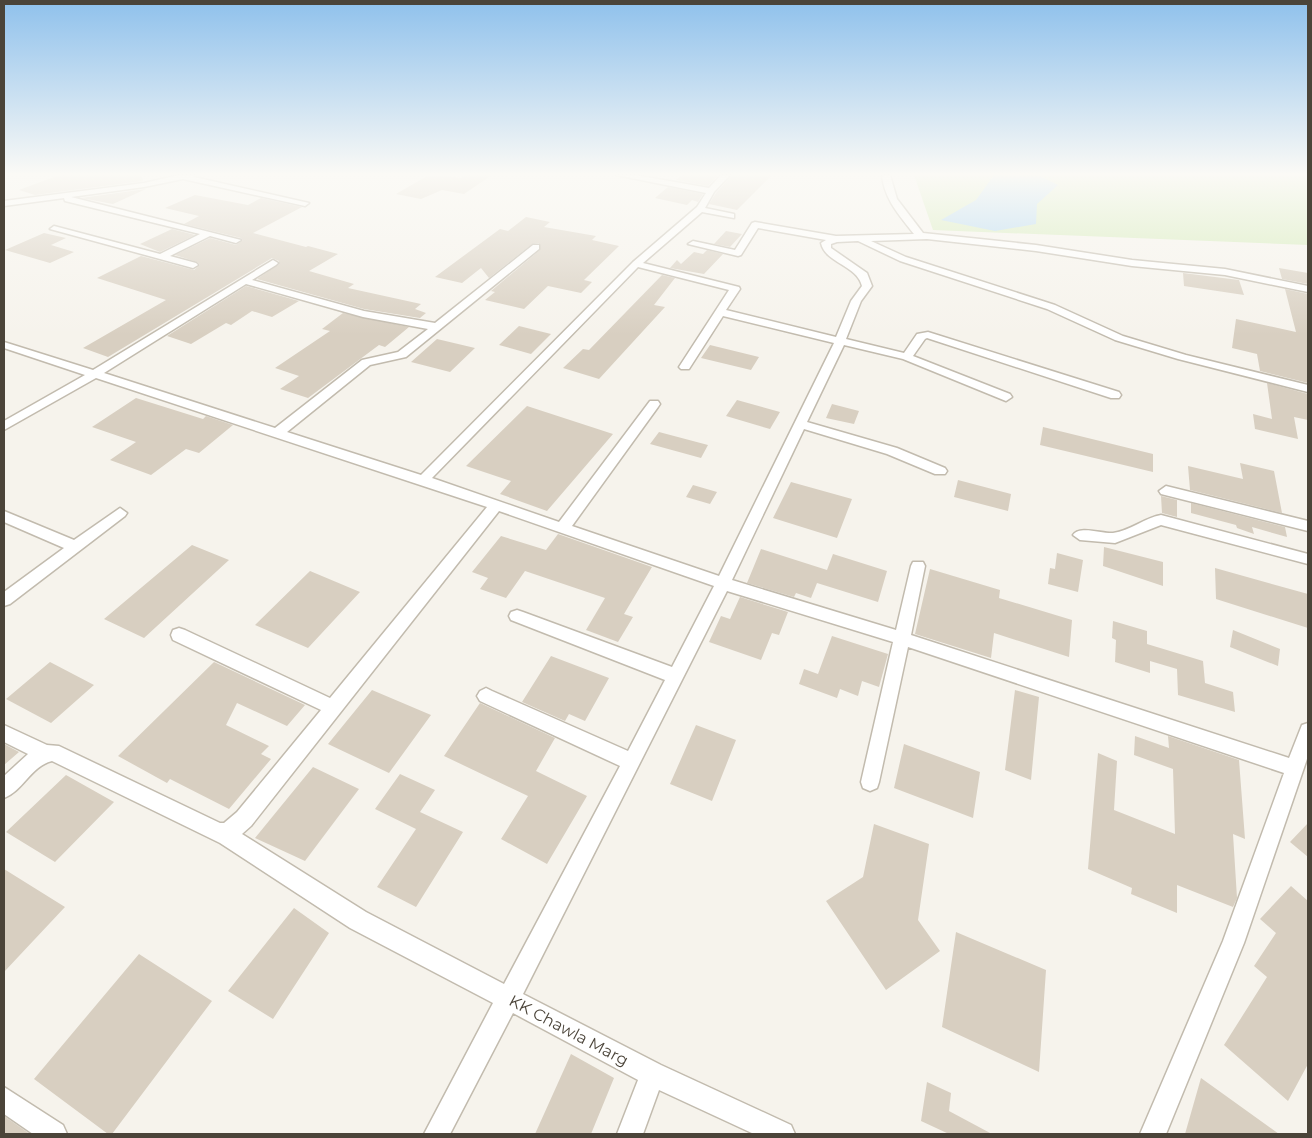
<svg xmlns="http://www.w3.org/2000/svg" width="1312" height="1138" viewBox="0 0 1312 1138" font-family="Montserrat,sans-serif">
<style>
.green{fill:#d2eab5}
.water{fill:#a9d4f2}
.building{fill:#d8cfc1}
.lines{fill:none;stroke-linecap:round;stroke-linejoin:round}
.minor-casing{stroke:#c2bbae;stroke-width:3}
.minor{fill:#fff;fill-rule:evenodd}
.labels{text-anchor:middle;stroke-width:5;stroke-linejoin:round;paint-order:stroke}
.near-street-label{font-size:16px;fill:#4b4439;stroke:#fff}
</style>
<rect width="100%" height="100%" fill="#f6f3ec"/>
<!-- green -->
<path class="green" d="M 914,175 L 1308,175 L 1308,245 L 933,230 Z"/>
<!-- water -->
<path class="water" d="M 994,175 L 1040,176 L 1058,185 L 1037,204 L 1036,224 L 995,231 L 941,220 L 976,200 Z"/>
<!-- building -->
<path class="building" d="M 59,175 L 141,175 L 143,181 L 35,195 L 19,190 Z
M 439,175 L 461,178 L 465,175 L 492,175 L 464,194 L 442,190 L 421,199 L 396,194 L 427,176 L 435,177 Z
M 682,175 L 718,175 L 708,186 L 676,180 Z
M 732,175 L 772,175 L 737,210 L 709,204 L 716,193 Z
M 668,187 L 703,194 L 698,202 L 692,200 L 687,205 L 655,198 Z
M 146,189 L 113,204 L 81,198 Z
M 195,195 L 248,205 L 261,198 L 302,207 L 253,233 L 306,247 L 308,246 L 338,254 L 309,271 L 354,284 L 348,288 L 421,304 L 415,309 L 426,313 L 420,318 L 364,309 L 257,279 L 279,264 L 279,261 L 272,258 L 108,357 L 83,348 L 166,300 L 97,278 L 141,256 L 194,270 L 200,265 L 197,262 L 175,255 L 210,238 L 236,245 L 243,240 L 241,238 L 184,224 L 199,216 L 165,208 Z
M 526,217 L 550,222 L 544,227 L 596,236 L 592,240 L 619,246 L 584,280 L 592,282 L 581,293 L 548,286 L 524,309 L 485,300 L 495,292 L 491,291 L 540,250 L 539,243 L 532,244 L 489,278 L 481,268 L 462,283 L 435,277 L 500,229 L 508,231 Z
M 172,229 L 195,235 L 160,252 L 140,244 Z
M 726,231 L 742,234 L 730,247 L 714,244 Z
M 44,233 L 66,238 L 51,245 L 74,252 L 50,263 L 5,250 Z
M 707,250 L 723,254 L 704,274 L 670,268 L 677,260 L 681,264 L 694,252 L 703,254 Z
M 1279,268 L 1308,273 L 1308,284 L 1282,279 Z
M 1183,273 L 1239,280 L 1244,295 L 1184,286 Z
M 662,275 L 675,278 L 654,305 L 665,307 L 599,379 L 563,368 L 583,349 L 589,350 Z
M 246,286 L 299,301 L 272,317 L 252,311 L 231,325 L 226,323 L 191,344 L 167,336 Z
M 1285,289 L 1308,294 L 1308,383 L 1260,371 L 1257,354 L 1232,348 L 1236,319 L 1296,332 Z
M 343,313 L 409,327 L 385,347 L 379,345 L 308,398 L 280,389 L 299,376 L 275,368 L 330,331 L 322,329 Z
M 519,326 L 551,334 L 531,354 L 499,345 Z
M 437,339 L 475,348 L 450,372 L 411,362 Z
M 710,345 L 759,357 L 751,370 L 701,358 Z
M 1267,383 L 1308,394 L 1308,420 L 1294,417 L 1298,439 L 1255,429 L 1253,414 L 1272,419 Z
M 136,398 L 203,419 L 206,416 L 233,425 L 199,453 L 186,449 L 151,475 L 110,460 L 136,442 L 92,427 Z
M 737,400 L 780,412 L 770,429 L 726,416 Z
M 832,404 L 859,411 L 854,424 L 826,418 Z
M 527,406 L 613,434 L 547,511 L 500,494 L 511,481 L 466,466 Z
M 1043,427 L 1153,454 L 1153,472 L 1040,445 Z
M 659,432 L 708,445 L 701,458 L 650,444 Z
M 1240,463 L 1274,471 L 1282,513 L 1190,490 L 1188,466 L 1243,479 Z
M 958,480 L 1011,494 L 1008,511 L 954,497 Z
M 791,482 L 852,499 L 837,538 L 773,518 Z
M 693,485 L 717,492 L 710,504 L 686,497 Z
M 1161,496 L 1177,500 L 1177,517 L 1162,513 Z
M 1191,503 L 1285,527 L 1287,537 L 1252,527 L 1254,534 L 1237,528 L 1236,525 L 1191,513 Z
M 558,534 L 652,567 L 624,614 L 633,617 L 618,642 L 586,630 L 605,598 L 525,571 L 506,598 L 480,589 L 488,578 L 472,572 L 501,536 L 546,550 Z
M 192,545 L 229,560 L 144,638 L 104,619 Z
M 1104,547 L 1163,562 L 1163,586 L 1103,566 Z
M 761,549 L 827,570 L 833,554 L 887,571 L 878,602 L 817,583 L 811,598 L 796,593 L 794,597 L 747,583 Z
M 1057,553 L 1083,560 L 1078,592 L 1048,584 L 1050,568 L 1055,569 Z
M 1215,568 L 1308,594 L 1308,628 L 1216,599 Z
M 930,569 L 1000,590 L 999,598 L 1072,620 L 1069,657 L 994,633 L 991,658 L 915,634 Z
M 310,571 L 360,592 L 308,648 L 255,625 Z
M 740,597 L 788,612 L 779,635 L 772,633 L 761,660 L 709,642 L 721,616 L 730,619 Z
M 1113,621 L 1147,631 L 1147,644 L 1203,661 L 1205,683 L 1233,692 L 1235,712 L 1178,695 L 1177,669 L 1150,661 L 1150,673 L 1115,662 L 1116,640 L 1112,638 Z
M 1233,630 L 1280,649 L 1278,666 L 1230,647 Z
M 832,636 L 888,654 L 879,687 L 862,681 L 858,696 L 840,689 L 837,698 L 799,684 L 804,669 L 818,674 Z
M 551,656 L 609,678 L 585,721 L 569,714 L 565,721 L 522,702 Z
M 50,662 L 94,685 L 51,723 L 6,699 Z
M 214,662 L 305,705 L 287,726 L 237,703 L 226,725 L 269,746 L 261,754 L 271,759 L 229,809 L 170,779 L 167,783 L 118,756 Z
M 372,690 L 431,715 L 389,773 L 328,744 Z
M 1015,690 L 1039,697 L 1031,780 L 1005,770 Z
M 480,703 L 555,738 L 536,771 L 587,796 L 547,864 L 501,839 L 528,796 L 444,756 Z
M 696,725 L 736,740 L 712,801 L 670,784 Z
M 1135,736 L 1169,748 L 1168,736 L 1239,760 L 1245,839 L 1233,834 L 1237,898 L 1233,907 L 1177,885 L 1177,913 L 1131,894 L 1132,888 L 1088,869 L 1098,753 L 1117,761 L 1114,810 L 1175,834 L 1173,769 L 1134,755 Z
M 4,744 L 19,752 L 4,765 Z
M 904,744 L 980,772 L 973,818 L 894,788 Z
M 313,767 L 359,789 L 305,861 L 255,838 Z
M 400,774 L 435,790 L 420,812 L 463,832 L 416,907 L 377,887 L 416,829 L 375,809 Z
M 66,775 L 114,802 L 55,862 L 6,832 Z
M 1308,823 L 1308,857 L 1290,842 Z
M 874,824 L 929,844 L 918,920 L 940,951 L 886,990 L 826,901 L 863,877 Z
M 4,869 L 65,907 L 4,972 Z
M 1291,886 L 1308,901 L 1308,1064 L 1288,1101 L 1224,1045 L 1267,977 L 1254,966 L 1276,933 L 1260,919 Z
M 294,908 L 329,933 L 273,1019 L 228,991 Z
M 956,932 L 1046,970 L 1039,1072 L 942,1027 Z
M 139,954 L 212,1001 L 112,1134 L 108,1134 L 34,1079 Z
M 571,1054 L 614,1078 L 591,1134 L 535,1134 Z
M 1201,1078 L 1279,1134 L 1185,1134 Z
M 927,1082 L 951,1093 L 949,1111 L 992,1134 L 949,1134 L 921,1121 Z
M 4,1116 L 27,1132 L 30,1134 L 4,1134 Z"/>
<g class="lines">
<!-- minor casing -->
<g class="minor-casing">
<path id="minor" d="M 179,175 L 196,175 L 194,177 L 309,203 L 305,206 L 183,179 L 144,187 L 71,197 L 241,240 L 236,243 L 210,236 L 170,256 L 196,263 L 198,265 L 193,268 L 50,229 L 54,226 L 160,254 L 200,234 L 65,201 L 64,198 L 4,206 L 4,201 L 144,183 Z
M 616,175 L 635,175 L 709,188 L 721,175 L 730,175 L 714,192 L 705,208 L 734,214 L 734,218 L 702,212 L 643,263 L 739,287 L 740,289 L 726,310 L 836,337 L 851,301 L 862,286 C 857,265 825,263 821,243 L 826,240 L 758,228 L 741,255 L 738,256 L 688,244 L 693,241 L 735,250 L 752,223 L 755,222 L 836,236 L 914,234 C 900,216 884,199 882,175 L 890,175 L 897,199 L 923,233 L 1036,245 L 1132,260 L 1225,269 L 1308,286 L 1308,292 L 1225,275 L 1132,266 L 1036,251 L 927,239 L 871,241 L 906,257 L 1055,305 L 1123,336 L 1186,355 L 1308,385 L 1308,392 L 1178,359 L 1115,340 L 1047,309 L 900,261 L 858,241 L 837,242 L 831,244 L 831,248 L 867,273 L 872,286 L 861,301 L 846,339 L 904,353 L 917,334 L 928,332 L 1119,392 L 1121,395 L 1119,398 L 1111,398 L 927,338 L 925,339 L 913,356 L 1010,394 L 1012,397 L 1006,401 L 903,359 L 844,345 L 807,422 L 897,448 L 945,468 L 947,471 L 945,474 L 935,474 L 887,454 L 804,429 L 732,580 L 896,630 L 911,566 L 913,562 L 923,562 L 925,566 L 911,635 L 1289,758 L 1302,725 L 1308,723 L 1308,756 L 1244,943 L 1166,1134 L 1140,1134 L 1223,941 L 1284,773 L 908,647 L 879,782 L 877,788 L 870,791 L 863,788 L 861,782 L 893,642 L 727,591 L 523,994 L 661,1065 L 791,1125 L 795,1134 L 754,1134 L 659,1090 L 643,1134 L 617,1134 L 638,1080 L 513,1013 L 450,1134 L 424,1134 L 493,1003 L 350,928 L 220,843 L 52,761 C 31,766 23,791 4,798 L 4,776 L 28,754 L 4,742 L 4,725 L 47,745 L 59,746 L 220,823 L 224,823 L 237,812 L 321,710 L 173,640 L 171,635 L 173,630 L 179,628 L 185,630 L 330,698 L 487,507 L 96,378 L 4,430 L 4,421 L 85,375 L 4,348 L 4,342 L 93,370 L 273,260 L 278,263 L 276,265 L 252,280 L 364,311 L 435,323 L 533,245 L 539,245 L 539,249 L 406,357 L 370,365 L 287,432 L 421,475 L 633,262 L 697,207 L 706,193 ZM 638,267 L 729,290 L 679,367 L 681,369 L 689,369 L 723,316 L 834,343 L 719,576 L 572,526 L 658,407 L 660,404 L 658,401 L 650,401 L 559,522 L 432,478 ZM 246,284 L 363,317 L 428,329 L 398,352 L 362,360 L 275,428 L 104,373 ZM 499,511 L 714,586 L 672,667 L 523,612 L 517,610 L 511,612 L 509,616 L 511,620 L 665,680 L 628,751 L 492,691 L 486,688 L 480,691 L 477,696 L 480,701 L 620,766 L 504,984 L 366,912 L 242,834 L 251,826 Z
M 1166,486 L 1308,521 L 1308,531 L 1161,494 L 1159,491 Z
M 120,508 L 127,513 L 125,516 L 10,604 L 4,606 L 4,592 L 64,548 L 4,522 L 4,511 L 74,540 Z
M 1161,515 L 1308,554 L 1308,564 L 1161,525 L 1115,543 L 1080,540 L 1073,535 C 1079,525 1103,534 1113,533 C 1130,531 1144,518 1161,515 Z
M 4,1087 L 63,1125 L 67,1134 L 33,1134 L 4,1114 Z"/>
</g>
<!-- minor -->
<use href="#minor" class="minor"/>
</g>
<!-- sky -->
<linearGradient id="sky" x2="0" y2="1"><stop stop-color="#8fc1ec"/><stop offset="0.52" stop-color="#fbfaf6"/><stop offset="1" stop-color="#fbfaf6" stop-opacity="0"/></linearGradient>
<rect width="1312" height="335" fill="url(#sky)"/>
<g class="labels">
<!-- near-street labels -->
<g class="near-street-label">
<text transform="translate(569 1030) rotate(28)" y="6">KK Chawla Marg</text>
</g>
</g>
<!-- border -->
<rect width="1312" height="1138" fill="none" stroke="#4b4439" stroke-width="10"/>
</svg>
